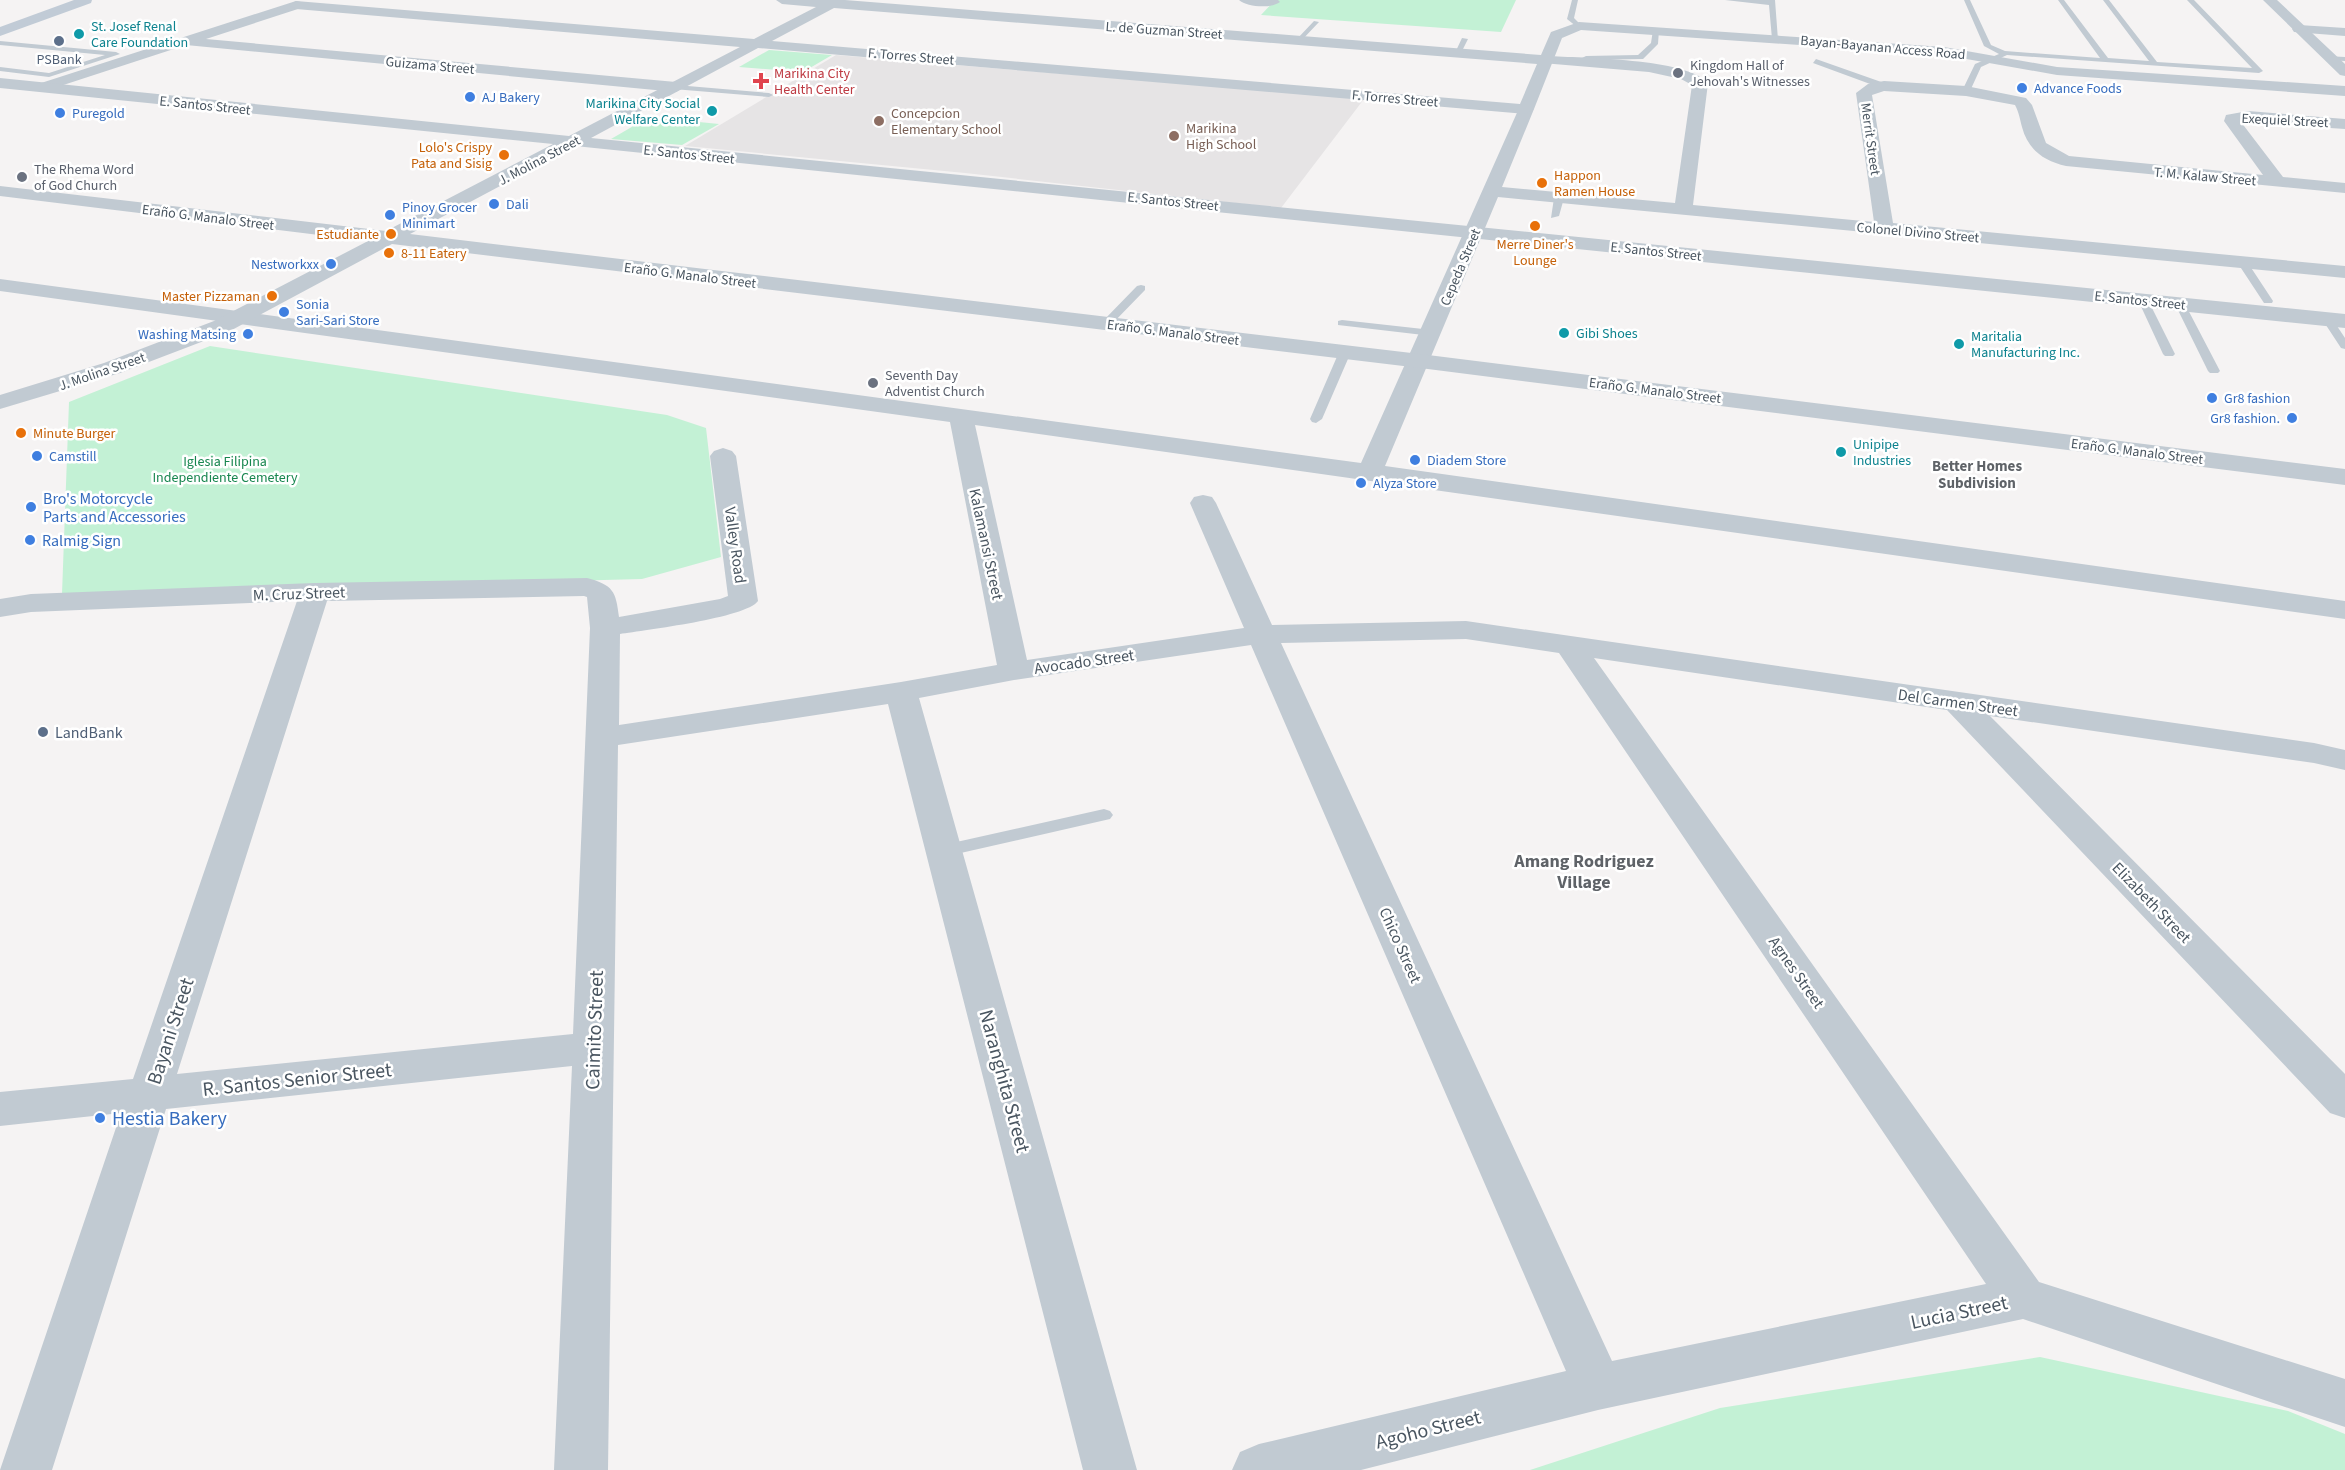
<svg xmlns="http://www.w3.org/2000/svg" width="2345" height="1470" viewBox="0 0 2345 1470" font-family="'Source Sans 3',sans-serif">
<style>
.education{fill:#e6e4e5}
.green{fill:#c3f1d5}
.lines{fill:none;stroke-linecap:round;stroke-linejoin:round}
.service{fill:#c1cad2;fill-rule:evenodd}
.minor{fill:#c1cad2;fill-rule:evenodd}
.tertiary{fill:#c1cad2;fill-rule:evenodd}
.secondary{fill:#c1cbd6;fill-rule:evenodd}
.culture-dot{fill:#0f9aa8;stroke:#fff;stroke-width:2}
.service-dot{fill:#5c6f8a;stroke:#fff;stroke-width:2}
.worship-dot{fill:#6b7280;stroke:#fff;stroke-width:2}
.health-dot{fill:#e0444e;stroke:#fff;stroke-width:2}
.shop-dot{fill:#3f7fe0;stroke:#fff;stroke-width:2}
.education-dot{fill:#8d6e63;stroke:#fff;stroke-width:2}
.food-dot{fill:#e8710a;stroke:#fff;stroke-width:2}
.labels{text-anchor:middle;stroke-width:5;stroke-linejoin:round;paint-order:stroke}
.far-culture-label{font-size:14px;fill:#0d838f;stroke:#fff;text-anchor:start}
.far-street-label{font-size:14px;fill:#4a5661;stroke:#fff}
.far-service-label{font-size:14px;fill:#4e5e75;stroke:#fff}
.far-worship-label{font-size:14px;fill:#5b616d;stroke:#fff;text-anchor:start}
.far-health-label{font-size:14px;fill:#be3a42;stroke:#fff;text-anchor:start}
.far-shop-label{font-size:14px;fill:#366cbe;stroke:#fff;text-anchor:start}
.far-education-label{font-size:14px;fill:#785e54;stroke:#fff;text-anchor:start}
.far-food-label{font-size:14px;fill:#c56008;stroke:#fff;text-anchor:end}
.far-park-label{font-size:14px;fill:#17864f;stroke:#fff}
.far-neighbourhood-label{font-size:15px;font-weight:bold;fill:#5f6368;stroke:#fff}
.shop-label{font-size:16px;fill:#366cbe;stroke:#fff;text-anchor:start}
.street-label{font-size:16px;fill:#4a5661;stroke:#fff}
.service-label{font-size:16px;fill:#4e5e75;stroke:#fff;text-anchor:start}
.neighbourhood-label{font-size:18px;font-weight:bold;fill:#5f6368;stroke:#fff}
.near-street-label{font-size:20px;fill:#4a5661;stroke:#fff}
.near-shop-label{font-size:20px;fill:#366cbe;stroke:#fff;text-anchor:start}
</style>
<rect width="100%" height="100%" fill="#f5f3f3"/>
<!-- education -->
<path class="education" d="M 836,55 L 1364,99 L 1281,208 L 965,173 L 685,146 Z"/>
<!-- green -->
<path class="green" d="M 1275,0 L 1516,0 L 1501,32 L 1261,15 Z
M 769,50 L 832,55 L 803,72 L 739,67 Z
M 649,117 L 719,124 L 682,145 L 611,139 Z
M 210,346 L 667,415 L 706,428 L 721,557 L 642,579 L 62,594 L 69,402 Z
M 2040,1357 L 2288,1411 L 2345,1434 L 2345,1470 L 1530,1470 L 1720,1408 Z"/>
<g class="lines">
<!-- service -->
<path class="service" d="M 1572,0 L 1578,0 L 1574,18 L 1581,25 L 1581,27 L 1577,27 L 1567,19 Z
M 1725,0 L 1775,0 L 1778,40 L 1772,39 L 1769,5 Z
M 1964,0 L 1970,0 L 1991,45 L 2005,51 L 2100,58 L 2058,0 L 2064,0 L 2108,58 L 2149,61 L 2103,0 L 2109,0 L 2157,62 L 2252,68 L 2187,0 L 2194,0 L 2263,71 L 2259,73 L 2007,55 L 1981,67 L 1970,91 L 1966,93 L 1962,91 L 1975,64 L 1999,54 L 1984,46 Z
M 1314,21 L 1319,22 L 1301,41 L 1297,41 L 1297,39 Z
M 1656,28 L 1659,30 L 1658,44 L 1643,59 L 1586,60 L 1582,58 L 1586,56 L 1638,55 L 1651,43 L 1653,30 Z
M 1462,38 L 1468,39 L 1460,55 L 1454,55 Z
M 0,41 L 116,52 L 120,54 L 49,77 L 0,71 L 0,67 L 49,73 L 105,55 L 0,45 Z
M 2326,56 L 2345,57 L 2345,61 L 2326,60 Z
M 1816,59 L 1887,84 L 1888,86 L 1881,88 L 1813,63 Z
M 676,85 L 769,93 L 773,95 L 769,97 L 673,89 L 673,85 Z
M 1559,195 L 1564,198 L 1559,216 L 1551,218 L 1554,198 Z
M 2238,260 L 2246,260 L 2273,301 L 2272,303 L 2264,303 L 2237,262 Z
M 1141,285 L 1145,286 L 1145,290 L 1110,326 L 1102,326 L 1102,322 L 1137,286 Z
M 2143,297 L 2148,300 L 2175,354 L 2173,356 L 2165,356 L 2163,354 L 2138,300 Z
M 2180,301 L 2185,304 L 2220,371 L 2218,373 L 2210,373 L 2208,371 L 2175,304 Z
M 2327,316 L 2331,317 L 2345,338 L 2345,349 L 2341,348 L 2322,319 Z
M 1342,320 L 1432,330 L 1438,333 L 1432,336 L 1338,325 L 1338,321 Z
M 1345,349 L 1351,352 L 1322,419 L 1316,423 L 1312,422 L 1310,419 L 1339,352 Z
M 1104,809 L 1110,811 L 1113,815 L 1110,819 L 943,857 L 937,855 L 934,851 L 937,847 L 943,845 Z"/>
<!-- minor -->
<path class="minor" d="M 1239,0 L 1278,0 L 1280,2 C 1271,9 1247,7 1239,0 Z
M 296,1 L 301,2 L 303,5 L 301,8 L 206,39 L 676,82 L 684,87 L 676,92 L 186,45 L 48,90 L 43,92 L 35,87 L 38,84 Z
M 2299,25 L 2345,28 L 2345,36 L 2294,32 L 2292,29 L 2294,26 Z
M 1547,56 C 1581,58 1687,58 1708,83 L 1693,205 L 1874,222 L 1856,93 L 1868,84 L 1884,81 L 1966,86 L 2026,98 L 2032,105 L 2046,143 L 2069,156 L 2263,175 L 2224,121 L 2226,115 L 2248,111 L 2345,119 L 2345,129 L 2241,122 L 2283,177 L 2345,183 L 2345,193 L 2066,166 C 2044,161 2028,150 2022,127 C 2020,120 2019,112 2015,105 L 1966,96 L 1884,91 L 1872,95 L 1893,223 L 2345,266 L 2345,278 L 1498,197 L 1385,466 L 2345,601 L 2345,619 L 975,425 L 1027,660 L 1244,628 L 1190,503 L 1194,497 L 1203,495 L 1212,497 L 1216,503 L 1272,625 L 1466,621 L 2314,743 L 2345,750 L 2345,770 L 2314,763 L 1990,716 L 2345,1074 L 2345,1118 L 2330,1113 L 1947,710 L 1594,658 L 2039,1282 L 2345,1379 L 2345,1427 L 2023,1319 L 1598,1410 L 1361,1470 L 1232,1470 L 1240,1452 L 1259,1444 L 1566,1371 L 1251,645 L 1014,680 L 919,698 L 1137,1470 L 1083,1470 L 888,704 L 618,745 L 608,1470 L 554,1470 L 572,1066 L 166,1109 L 52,1470 L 0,1470 L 121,1113 L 0,1126 L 0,1092 L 133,1079 L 297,601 L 31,612 L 0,617 L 0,599 L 31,594 L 315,583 L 587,578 C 613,585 616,591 619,617 L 720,599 L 728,596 L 710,456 L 714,451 L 723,448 L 732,451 L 736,456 L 758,601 C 746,618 645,630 620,634 L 619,725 L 901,682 L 997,665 L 950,422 L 0,291 L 0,279 L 1361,463 L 1520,106 L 1526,104 L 1534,109 L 1502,187 L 1675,203 L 1692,85 L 1681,79 L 1649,72 L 1542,63 L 1540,60 L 1542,57 ZM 584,596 L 587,597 L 590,628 L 573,1034 L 177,1074 L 327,601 ZM 1466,639 L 1559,653 L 1986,1284 L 1612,1361 L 1281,643 Z"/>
<!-- tertiary -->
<path class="tertiary" d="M 776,0 L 845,0 L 1541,55 L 1551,32 L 1579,22 L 1944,47 L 2057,67 L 2345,86 L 2345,96 L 2057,75 L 1944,55 L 1581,30 L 1562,38 L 1534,109 L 1526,114 L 758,48 L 591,138 L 2345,314 L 2345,328 L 575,146 L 410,234 L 1420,354 L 2345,469 L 2345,485 L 1420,368 L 392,244 L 230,331 L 120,373 L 0,409 L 0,395 L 104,363 L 214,321 L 368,241 L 0,196 L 0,186 L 386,231 L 553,144 L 0,88 L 0,78 L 569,136 L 740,47 L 296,9 L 289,5 L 296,1 L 754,39 L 816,7 L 782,4 ZM 834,8 L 1537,64 L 1520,104 L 772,41 Z
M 2263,0 L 2277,0 L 2345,64 L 2345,76 L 2340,75 Z"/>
<!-- secondary -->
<path class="secondary" d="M 74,0 L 92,0 L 91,3 L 0,36 L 0,27 Z"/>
</g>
<!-- markers -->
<g class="culture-dot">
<circle cx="79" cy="34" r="6"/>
<circle cx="712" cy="111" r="6"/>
<circle cx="1564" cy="333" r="6"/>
<circle cx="1959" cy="344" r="6"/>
<circle cx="1841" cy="452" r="6"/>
</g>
<g class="service-dot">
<circle cx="59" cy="41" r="6"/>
<circle cx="43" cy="732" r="6"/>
</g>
<g class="worship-dot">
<circle cx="1678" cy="73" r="6"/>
<circle cx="22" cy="177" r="6"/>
<circle cx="873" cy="383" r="6"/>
</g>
<path class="health-dot" d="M758 72h6v6h6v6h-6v6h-6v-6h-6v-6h6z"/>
<g class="shop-dot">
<circle cx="2022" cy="88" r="6"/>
<circle cx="470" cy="97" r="6"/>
<circle cx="60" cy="113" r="6"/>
<circle cx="494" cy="204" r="6"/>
<circle cx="390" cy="215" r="6"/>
<circle cx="331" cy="264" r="6"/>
<circle cx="284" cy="312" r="6"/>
<circle cx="248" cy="334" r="6"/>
<circle cx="2212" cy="398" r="6"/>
<circle cx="2292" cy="418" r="6"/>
<circle cx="37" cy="456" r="6"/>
<circle cx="1415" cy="460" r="6"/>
<circle cx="1361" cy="483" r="6"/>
<circle cx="31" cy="507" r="6"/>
<circle cx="30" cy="540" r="6"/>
<circle cx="100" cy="1118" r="6"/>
</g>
<g class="education-dot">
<circle cx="879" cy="121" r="6"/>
<circle cx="1174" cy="136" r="6"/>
</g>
<g class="food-dot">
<circle cx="504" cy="155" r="6"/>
<circle cx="1542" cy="183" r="6"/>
<circle cx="1535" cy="226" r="6"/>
<circle cx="391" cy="234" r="6"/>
<circle cx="389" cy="253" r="6"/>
<circle cx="272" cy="296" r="6"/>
<circle cx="21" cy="433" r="6"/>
</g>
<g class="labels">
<!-- far-culture labels -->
<g class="far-culture-label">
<text x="91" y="31">St. Josef Renal<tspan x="91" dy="16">Care Foundation</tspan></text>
<text x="700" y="108" text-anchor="end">Marikina City Social<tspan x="700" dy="16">Welfare Center</tspan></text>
<text x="1576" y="338">Gibi Shoes</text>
<text x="1971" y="341">Maritalia<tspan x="1971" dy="16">Manufacturing Inc.</tspan></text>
<text x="1853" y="449">Unipipe<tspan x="1853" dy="16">Industries</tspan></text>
</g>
<!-- far-street labels -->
<g class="far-street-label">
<text transform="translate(1164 30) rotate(4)" y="5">L. de Guzman Street</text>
<text transform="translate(1883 47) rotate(5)" y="5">Bayan-Bayanan Access Road</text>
<text transform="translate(911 56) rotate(5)" y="5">F. Torres Street</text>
<text transform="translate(430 65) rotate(5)" y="5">Guizama Street</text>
<text transform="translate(1395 98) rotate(5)" y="5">F. Torres Street</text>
<text transform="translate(205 105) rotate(6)" y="5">E. Santos Street</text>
<text transform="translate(2285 120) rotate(3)" y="5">Exequiel Street</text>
<text transform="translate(1871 139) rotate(82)" y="5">Merrit Street</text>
<text transform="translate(689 154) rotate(6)" y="5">E. Santos Street</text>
<text transform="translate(539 160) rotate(-28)" y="5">J. Molina Street</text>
<text transform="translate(2205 176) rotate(5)" y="5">T. M. Kalaw Street</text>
<text transform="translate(1173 201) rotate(6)" y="5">E. Santos Street</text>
<text transform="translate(208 217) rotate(7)" y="5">Eraño G. Manalo Street</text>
<text transform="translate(1918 232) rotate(5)" y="5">Colonel Divino Street</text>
<text transform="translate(1656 251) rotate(6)" y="5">E. Santos Street</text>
<text transform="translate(1460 267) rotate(-67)" y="5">Cepeda Street</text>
<text transform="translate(690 275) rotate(7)" y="5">Eraño G. Manalo Street</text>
<text transform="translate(2140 300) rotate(6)" y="5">E. Santos Street</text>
<text transform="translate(1173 332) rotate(7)" y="5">Eraño G. Manalo Street</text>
<text transform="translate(102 371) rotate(-19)" y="5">J. Molina Street</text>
<text transform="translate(1655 390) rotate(7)" y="5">Eraño G. Manalo Street</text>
<text transform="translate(2137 451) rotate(7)" y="5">Eraño G. Manalo Street</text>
</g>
<!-- far-service labels -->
<g class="far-service-label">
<text x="59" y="64">PSBank</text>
</g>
<!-- far-worship labels -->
<g class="far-worship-label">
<text x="1690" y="70">Kingdom Hall of<tspan x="1690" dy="16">Jehovah's Witnesses</tspan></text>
<text x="34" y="174">The Rhema Word<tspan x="34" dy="16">of God Church</tspan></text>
<text x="885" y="380">Seventh Day<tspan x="885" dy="16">Adventist Church</tspan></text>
</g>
<!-- far-health labels -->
<g class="far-health-label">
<text x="774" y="78">Marikina City<tspan x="774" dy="16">Health Center</tspan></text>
</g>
<!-- far-shop labels -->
<g class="far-shop-label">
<text x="2034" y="93">Advance Foods</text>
<text x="482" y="102">AJ Bakery</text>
<text x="72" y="118">Puregold</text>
<text x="506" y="209">Dali</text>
<text x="402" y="212">Pinoy Grocer<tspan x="402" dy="16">Minimart</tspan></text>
<text x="319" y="269" text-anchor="end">Nestworkxx</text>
<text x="296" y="309">Sonia<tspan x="296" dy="16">Sari-Sari Store</tspan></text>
<text x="236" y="339" text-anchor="end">Washing Matsing</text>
<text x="2224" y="403">Gr8 fashion</text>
<text x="2280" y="423" text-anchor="end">Gr8 fashion.</text>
<text x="49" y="461">Camstill</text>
<text x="1427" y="465">Diadem Store</text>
<text x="1373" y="488">Alyza Store</text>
</g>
<!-- far-education labels -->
<g class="far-education-label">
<text x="891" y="118">Concepcion<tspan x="891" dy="16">Elementary School</tspan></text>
<text x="1186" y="133">Marikina<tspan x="1186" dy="16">High School</tspan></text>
</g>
<!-- far-food labels -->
<g class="far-food-label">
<text x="492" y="152">Lolo's Crispy<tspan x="492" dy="16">Pata and Sisig</tspan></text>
<text x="1554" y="180" text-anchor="start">Happon<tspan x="1554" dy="16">Ramen House</tspan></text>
<text x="379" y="239">Estudiante</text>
<text x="1535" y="249" text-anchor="middle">Merre Diner's<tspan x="1535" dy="16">Lounge</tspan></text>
<text x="401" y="258" text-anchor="start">8-11 Eatery</text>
<text x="260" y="301">Master Pizzaman</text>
<text x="33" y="438" text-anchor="start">Minute Burger</text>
</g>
<!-- far-park labels -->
<g class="far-park-label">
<text x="225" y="466">Iglesia Filipina<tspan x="225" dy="16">Independiente Cemetery</tspan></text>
</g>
<!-- far-neighbourhood labels -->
<g class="far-neighbourhood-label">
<text x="1977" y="471">Better Homes<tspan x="1977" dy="17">Subdivision</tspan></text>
</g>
<!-- shop labels -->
<g class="shop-label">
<text x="43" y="504">Bro's Motorcycle<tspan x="43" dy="18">Parts and Accessories</tspan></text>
<text x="42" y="546">Ralmig Sign</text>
</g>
<!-- street labels -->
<g class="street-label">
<text transform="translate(987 544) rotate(78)" y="6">Kalamansi Street</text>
<text transform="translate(736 545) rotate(82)" y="6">Valley Road</text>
<text transform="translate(299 593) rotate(-2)" y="6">M. Cruz Street</text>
<text transform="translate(1084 661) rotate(-8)" y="6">Avocado Street</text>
<text transform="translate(1958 702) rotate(8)" y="6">Del Carmen Street</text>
<text transform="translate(2152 902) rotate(46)" y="6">Elizabeth Street</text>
<text transform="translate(1401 945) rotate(66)" y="6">Chico Street</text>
<text transform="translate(1797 972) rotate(55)" y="6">Agnes Street</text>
</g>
<!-- service labels -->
<g class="service-label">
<text x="55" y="738">LandBank</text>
</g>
<!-- neighbourhood labels -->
<g class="neighbourhood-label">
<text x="1584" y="867">Amang Rodriguez<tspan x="1584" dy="21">Village</tspan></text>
</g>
<!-- near-street labels -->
<g class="near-street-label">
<text transform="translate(594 1030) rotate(-88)" y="7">Caimito Street</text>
<text transform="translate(170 1031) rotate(-72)" y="7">Bayani Street</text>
<text transform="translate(297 1079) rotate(-6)" y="7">R. Santos Senior Street</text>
<text transform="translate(1005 1081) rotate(75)" y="7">Naranghita Street</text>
<text transform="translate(1959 1312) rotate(-12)" y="7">Lucia Street</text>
<text transform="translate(1428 1429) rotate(-14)" y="7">Agoho Street</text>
</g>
<!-- near-shop labels -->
<g class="near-shop-label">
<text x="112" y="1125">Hestia Bakery</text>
</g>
</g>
</svg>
